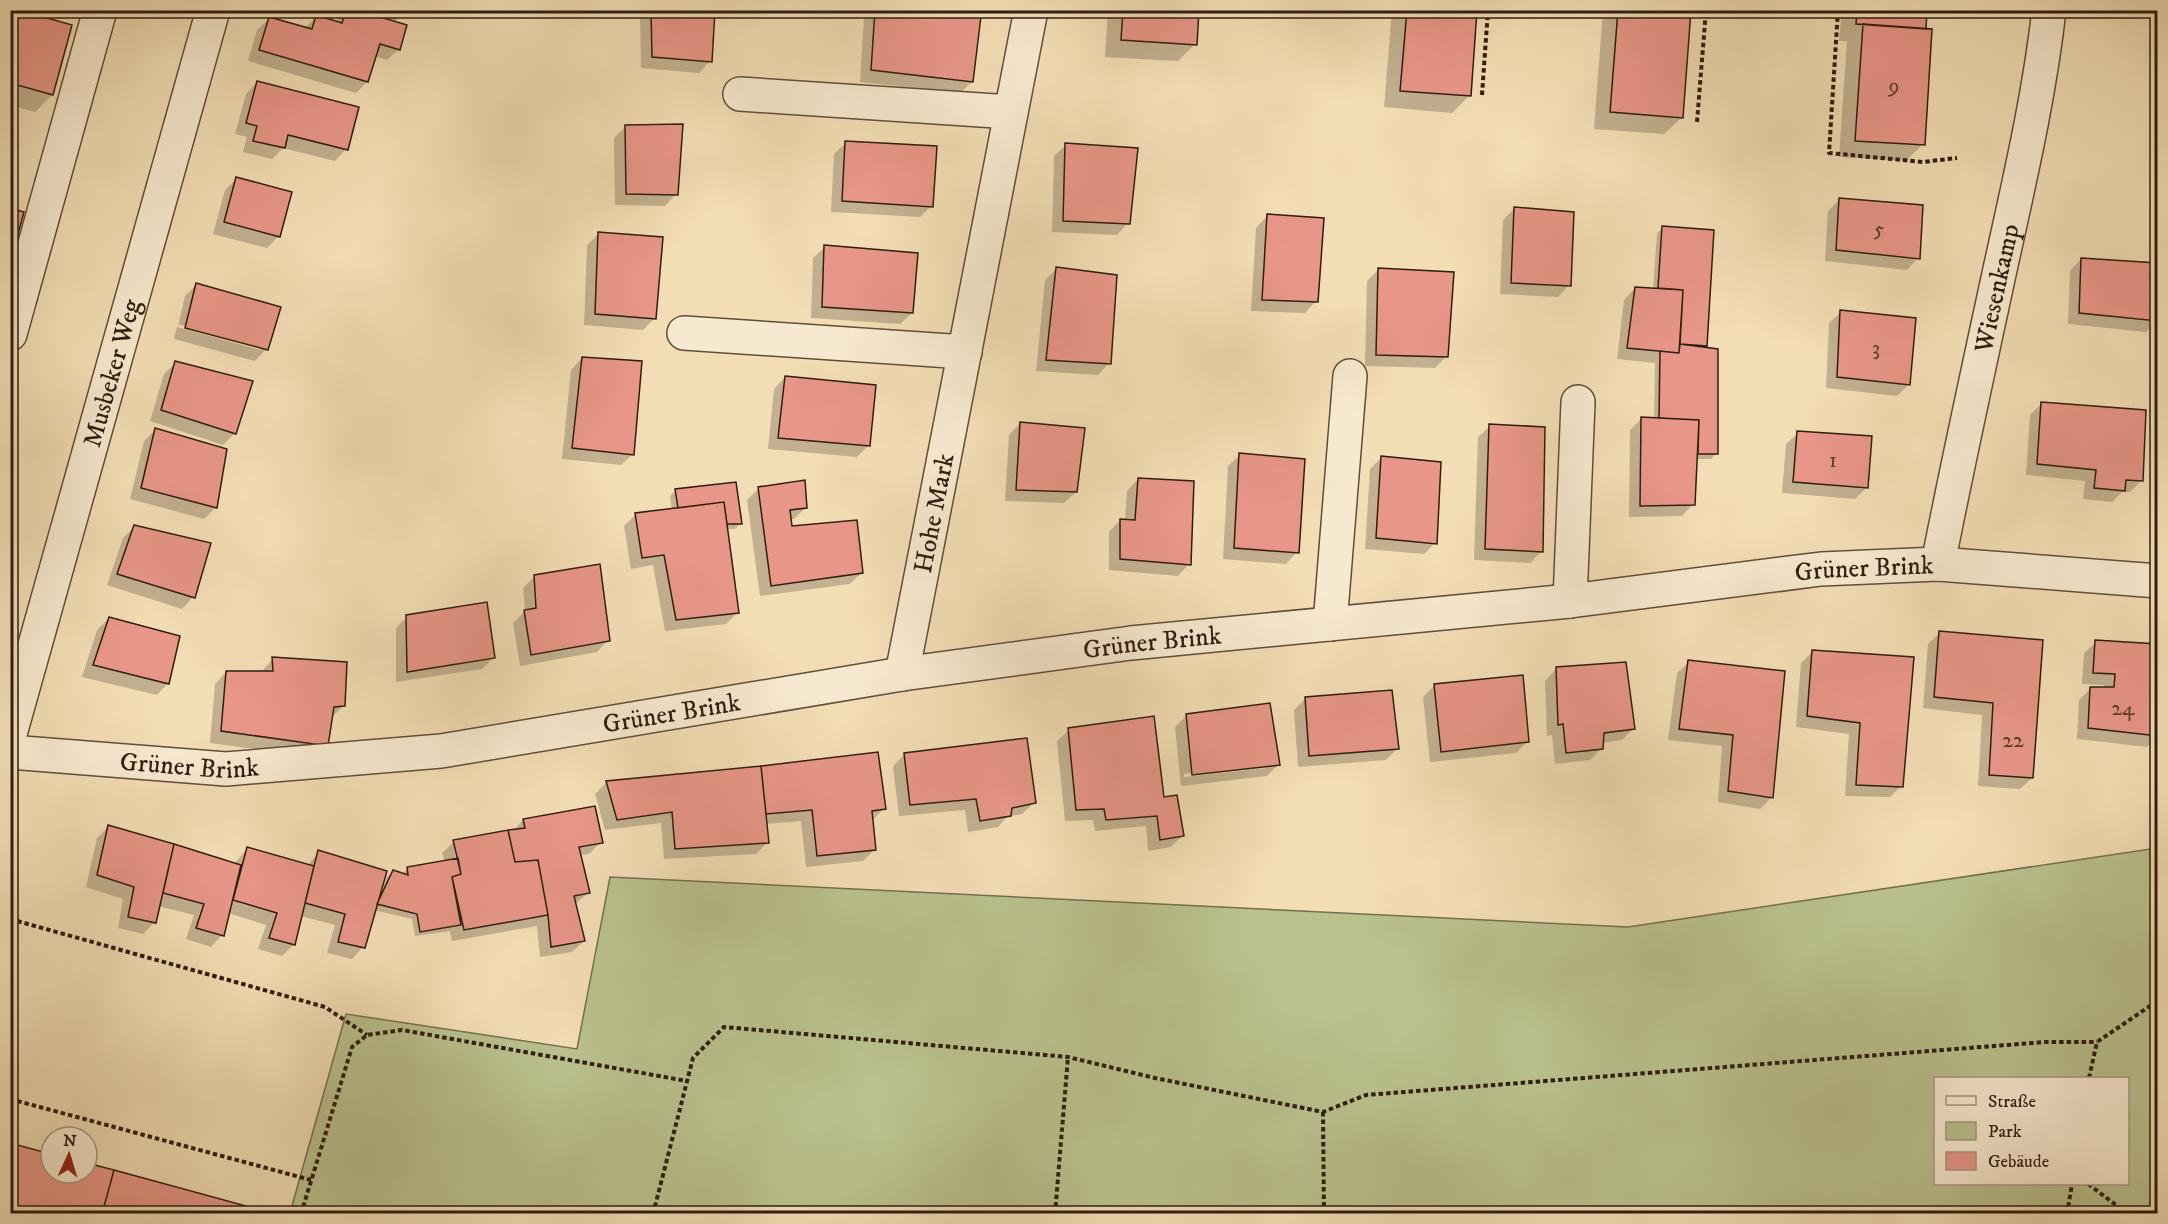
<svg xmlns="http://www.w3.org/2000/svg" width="2168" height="1224" viewBox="0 0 2168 1224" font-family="'IM FELL DW Pica',serif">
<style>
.green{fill:#b9c18e;stroke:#746f4f;stroke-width:1.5;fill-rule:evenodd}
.shadow{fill:#0003;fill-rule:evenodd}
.building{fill:#e89688;stroke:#2f1d10;stroke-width:1.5}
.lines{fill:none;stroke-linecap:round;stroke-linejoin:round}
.minor-casing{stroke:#604d39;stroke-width:36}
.path{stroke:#2f1d10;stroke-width:4;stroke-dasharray:4.5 3;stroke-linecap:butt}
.minor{stroke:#f7e9cf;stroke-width:33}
.labels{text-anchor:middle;stroke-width:4.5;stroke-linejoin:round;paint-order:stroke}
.number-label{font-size:22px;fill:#5d3b2e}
.street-label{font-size:26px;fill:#2f1d10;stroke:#f7e9cf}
</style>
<rect width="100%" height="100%" fill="#f3ddb5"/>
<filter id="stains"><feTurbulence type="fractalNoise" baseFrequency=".00333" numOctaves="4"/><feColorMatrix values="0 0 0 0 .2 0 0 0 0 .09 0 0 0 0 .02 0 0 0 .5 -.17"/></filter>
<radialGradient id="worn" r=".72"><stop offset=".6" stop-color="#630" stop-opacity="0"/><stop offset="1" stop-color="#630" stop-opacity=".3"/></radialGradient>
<!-- green -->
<path class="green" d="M 2157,848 L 2157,1213 L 290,1213 L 346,1014 L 577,1049 L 610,877 L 1628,927 ZM 1936,1078 L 2128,1078 L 2128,1184 L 1936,1184 Z"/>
<!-- shadow -->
<path class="shadow" d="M 10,10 L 52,95 L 35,112 L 10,105 Z
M 346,10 L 405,10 L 394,23 L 399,49 L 387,60 L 375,56 L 367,82 L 356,93 L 248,61 L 257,30 L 269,19 L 304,29 L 316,17 L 335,22 Z
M 640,10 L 713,10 L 710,61 L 699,73 L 641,68 Z
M 871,10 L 919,10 L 972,82 L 960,93 L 860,82 L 864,17 Z
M 1108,10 L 1197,10 L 1195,44 L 1178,61 L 1105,57 Z
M 1392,10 L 1476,10 L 1469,96 L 1452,113 L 1384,107 Z
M 1603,10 L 1690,10 L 1682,117 L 1664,134 L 1594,129 Z
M 1842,10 L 1926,10 L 1923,144 L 1906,161 L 1839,157 L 1847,41 L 1839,41 Z
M 257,82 L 346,149 L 335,161 L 283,148 L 272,159 L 243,152 L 247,137 L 235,134 L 246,94 Z
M 2158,108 L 2158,152 L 2154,152 Z
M 626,126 L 676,194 L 665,206 L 615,205 L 614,138 Z
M 846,143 L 931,206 L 920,217 L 831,212 L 834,154 Z
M 1066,145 L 1128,223 L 1117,235 L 1052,232 L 1054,156 Z
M 237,178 L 290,193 L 278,237 L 267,248 L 213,234 L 225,190 Z
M 1839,200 L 1918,258 L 1907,270 L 1825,261 L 1828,211 Z
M 1515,208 L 1569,285 L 1558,297 L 1500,294 L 1503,220 Z
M 1267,216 L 1316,301 L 1305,313 L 1251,311 L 1256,228 Z
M 1663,228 L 1706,345 L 1703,348 L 1716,454 L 1711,459 L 1696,459 L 1693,504 L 1682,516 L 1629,517 L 1630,430 L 1642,418 L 1654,419 L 1655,363 L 1617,359 L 1624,300 L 1635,288 L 1653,289 L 1657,233 Z
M 598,234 L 655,318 L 643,330 L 584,325 L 587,245 Z
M 825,247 L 912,313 L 900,324 L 811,318 L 813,258 Z
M 2081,259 L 2158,321 L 2146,332 L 2068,324 L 2070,271 Z
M 1057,268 L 1109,363 L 1098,375 L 1036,371 L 1045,280 Z
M 1379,269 L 1447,356 L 1435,368 L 1365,366 L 1367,281 Z
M 197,284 L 266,349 L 255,361 L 174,339 L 177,327 L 261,350 L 261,347 L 178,324 L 178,327 L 185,296 Z
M 1841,312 L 1909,384 L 1897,396 L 1826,388 L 1829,323 Z
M 582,358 L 633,454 L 621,465 L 562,459 L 571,370 Z
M 175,363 L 235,433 L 223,445 L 150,421 L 164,374 Z
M 785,377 L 869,445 L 857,457 L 768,449 L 774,389 Z
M 2042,403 L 2141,481 L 2130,492 L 2122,492 L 2112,502 L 2083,499 L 2085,481 L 2026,475 L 2030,415 Z
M 1020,423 L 1076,492 L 1064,503 L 1005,501 L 1009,435 Z
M 1490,426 L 1541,552 L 1530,563 L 1474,560 L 1478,437 Z
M 156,429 L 216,507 L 204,519 L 130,499 L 144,441 Z
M 1798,433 L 1867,487 L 1855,499 L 1782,493 L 1786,444 Z
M 1240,455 L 1297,552 L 1286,564 L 1223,559 L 1228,466 Z
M 1381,458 L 1435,543 L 1424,554 L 1365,549 L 1370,469 Z
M 2158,477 L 2158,519 L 2154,519 Z
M 1138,479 L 1189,564 L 1178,576 L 1109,570 L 1109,532 L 1120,520 L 1125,521 L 1127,491 Z
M 734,484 L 741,523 L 735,529 L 726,529 L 737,613 L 726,624 L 665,631 L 653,565 L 631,569 L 624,526 L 636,514 L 672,510 L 670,496 L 676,490 Z
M 758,489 L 806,507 L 794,519 L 790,519 L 791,528 L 861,573 L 850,584 L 760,596 L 747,500 Z
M 134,527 L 193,597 L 182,609 L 107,585 L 123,538 Z
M 535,576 L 608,640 L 597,652 L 520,666 L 513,623 L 525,611 L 523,588 Z
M 407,617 L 494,657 L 482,669 L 396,682 L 396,628 Z
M 109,618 L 168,683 L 157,695 L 82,677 L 97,630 Z
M 1940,633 L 2041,641 L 2032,778 L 2020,789 L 1978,786 L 1982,715 L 1923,708 L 1928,644 Z
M 2096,642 L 2158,646 L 2158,737 L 2147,747 L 2077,739 L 2079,700 L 2090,689 L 2104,689 L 2104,685 L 2082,684 L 2084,653 Z
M 1813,651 L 1912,658 L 1901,786 L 1890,797 L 1845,796 L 1849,734 L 1796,727 L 1801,663 Z
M 273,659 L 344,705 L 332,717 L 315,757 L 210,743 L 215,684 L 226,672 L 261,672 Z
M 1689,662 L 1771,798 L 1760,809 L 1718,802 L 1722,746 L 1668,740 L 1677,673 Z
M 1556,669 L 1633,729 L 1622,740 L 1602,743 L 1601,749 L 1590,760 L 1555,764 L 1552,735 L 1547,736 L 1545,681 Z
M 1434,686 L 1528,741 L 1516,753 L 1430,762 L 1423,697 Z
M 1306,698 L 1398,748 L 1386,760 L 1298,767 L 1294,710 Z
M 1187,715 L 1278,765 L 1267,776 L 1181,786 L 1175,727 ZM 1267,765 L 1267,768 L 1184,777 L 1184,774 Z
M 1069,730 L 1162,798 L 1183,835 L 1171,847 L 1148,851 L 1146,826 L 1095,831 L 1093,820 L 1065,821 L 1057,741 Z
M 876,753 L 884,808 L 873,820 L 875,849 L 863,861 L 806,867 L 801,821 L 766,824 L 768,842 L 756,854 L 664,859 L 661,823 L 605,830 L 595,794 L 606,783 Z
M 905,754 L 1034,803 L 1022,814 L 1007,817 L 998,827 L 968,832 L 965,810 L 899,816 L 893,766 Z
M 523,820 L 601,842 L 589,854 L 580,855 L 588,893 L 575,904 L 584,941 L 572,952 L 540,957 L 537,926 L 452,941 L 450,931 L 415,936 L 412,919 L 374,910 L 363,947 L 352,959 L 327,953 L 335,925 L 301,916 L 294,944 L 282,956 L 258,949 L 266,925 L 228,913 L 222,935 L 211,947 L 186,939 L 194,915 L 158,906 L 155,922 L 143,934 L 118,928 L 123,899 L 86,887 L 97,838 L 108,827 L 234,864 L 247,849 L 307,866 L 319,852 L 382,890 L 387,877 L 393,872 L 402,874 L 408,868 L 445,862 L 442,853 L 454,842 L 512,832 ZM 454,849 L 457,849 L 460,860 L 456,860 Z"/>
<!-- building -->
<path class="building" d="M 10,10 L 19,10 L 72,25 L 53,95 L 10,83 Z
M 346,10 L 357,10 L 407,25 L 400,50 L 380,44 L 368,82 L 259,50 L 269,17 L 312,29 L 316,15 L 342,23 Z
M 651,10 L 715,10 L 712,62 L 652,57 Z
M 875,10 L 933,10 L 981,16 L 973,82 L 871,70 Z
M 1123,10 L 1199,10 L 1197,45 L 1121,40 Z
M 1407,10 L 1477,10 L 1471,96 L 1400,91 Z
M 1618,10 L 1691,10 L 1683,118 L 1610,112 Z
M 1857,10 L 1927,10 L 1926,29 L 1856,24 Z
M 1863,24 L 1932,29 L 1925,145 L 1855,141 Z
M 257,81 L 359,107 L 348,150 L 288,135 L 285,148 L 253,141 L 257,126 L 246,123 Z
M 683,124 L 678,195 L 626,194 L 625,125 Z
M 845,141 L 937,146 L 933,207 L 842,201 Z
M 1065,143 L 1138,148 L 1130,224 L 1063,221 Z
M 236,177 L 292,192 L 280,237 L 224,222 Z
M 1839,198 L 1923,205 L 1920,259 L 1836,250 Z
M 1514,207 L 1574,212 L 1571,286 L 1511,283 Z
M 10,208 L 24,212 L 10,263 Z
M 1267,214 L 1324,218 L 1318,302 L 1262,300 Z
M 1662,226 L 1714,230 L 1707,346 L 1680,344 L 1683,290 L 1658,288 Z
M 598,232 L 663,237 L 656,319 L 595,314 Z
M 824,245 L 918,253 L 913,313 L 822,307 Z
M 2081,258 L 2158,263 L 2158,321 L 2079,313 Z
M 1056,267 L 1117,275 L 1111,364 L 1046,360 Z
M 1378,268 L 1454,272 L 1448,357 L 1376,355 Z
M 196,283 L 281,307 L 268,350 L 185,328 Z
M 1635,287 L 1683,290 L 1679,353 L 1627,348 Z
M 1840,310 L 1916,318 L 1910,385 L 1837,377 Z
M 1680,344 L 1718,349 L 1718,454 L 1698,454 L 1699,420 L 1659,418 L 1660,351 L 1679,353 Z
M 582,357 L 642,361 L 634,455 L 572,448 Z
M 175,361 L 253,381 L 236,434 L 161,410 Z
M 785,376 L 876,385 L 870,446 L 778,438 Z
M 2041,402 L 2146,410 L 2143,481 L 2126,480 L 2125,491 L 2094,488 L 2096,470 L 2037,464 Z
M 1641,417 L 1699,420 L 1695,505 L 1640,506 Z
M 1020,422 L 1085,428 L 1077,492 L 1016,490 Z
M 1489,424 L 1545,427 L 1543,552 L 1485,549 Z
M 155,428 L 227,449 L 217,508 L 141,488 Z
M 1797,431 L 1872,436 L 1868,488 L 1793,482 Z
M 1239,453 L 1305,459 L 1299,553 L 1234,548 Z
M 1381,456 L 1441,462 L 1437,544 L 1376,538 Z
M 1138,478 L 1194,481 L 1191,565 L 1120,559 L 1120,519 L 1135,520 Z
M 805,480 L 807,508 L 790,510 L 792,526 L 857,520 L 863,573 L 771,586 L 758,487 Z
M 736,482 L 742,524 L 727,524 L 724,502 L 678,508 L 675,489 Z
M 724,502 L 739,613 L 676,620 L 664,555 L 642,558 L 635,513 Z
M 134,525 L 211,543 L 195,598 L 117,574 Z
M 600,564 L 610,641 L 531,655 L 524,610 L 536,608 L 534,575 Z
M 487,602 L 495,658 L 407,672 L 406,615 Z
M 109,617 L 180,636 L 169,684 L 93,665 Z
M 1939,631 L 2043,640 L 2033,778 L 1989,775 L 1993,703 L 1934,697 Z
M 2095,640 L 2158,644 L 2158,736 L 2088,728 L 2090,687 L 2114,687 L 2115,674 L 2093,673 Z
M 1812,650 L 1914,657 L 1903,787 L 1856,785 L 1860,723 L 1807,716 Z
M 272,657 L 347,662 L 345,706 L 334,707 L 328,746 L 221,731 L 226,671 L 273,671 Z
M 1688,660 L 1785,671 L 1773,798 L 1728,791 L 1733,735 L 1679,729 Z
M 1626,662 L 1635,729 L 1604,733 L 1603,749 L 1566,753 L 1563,724 L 1558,725 L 1556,667 Z
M 1523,675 L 1529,742 L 1441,752 L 1434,684 Z
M 1392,690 L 1399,749 L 1309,756 L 1305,697 Z
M 1270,703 L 1280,765 L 1192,775 L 1186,714 Z
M 1154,716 L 1164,797 L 1177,795 L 1184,836 L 1160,840 L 1157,816 L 1106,820 L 1104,809 L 1076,810 L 1068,728 Z
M 1027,738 L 1036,803 L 1012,808 L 1011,816 L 980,821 L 976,799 L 910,805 L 904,753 Z
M 878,752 L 886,809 L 872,811 L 876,850 L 817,856 L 812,810 L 766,814 L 761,766 Z
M 761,766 L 769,843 L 675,849 L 672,812 L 617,820 L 606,781 Z
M 595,806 L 603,843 L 579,847 L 590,893 L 574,896 L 585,941 L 551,947 L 548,915 L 538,860 L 515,862 L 508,830 L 525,828 L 523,819 Z
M 108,825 L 174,844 L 156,923 L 128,917 L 134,887 L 97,875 Z
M 508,830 L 515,862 L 538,860 L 548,915 L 464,930 L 452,877 L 461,874 L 453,840 Z
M 174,844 L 241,865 L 224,936 L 196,928 L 204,904 L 163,893 Z
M 247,847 L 314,866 L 295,945 L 269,938 L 277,913 L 233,900 Z
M 318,850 L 387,871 L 365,948 L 338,942 L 345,914 L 305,903 Z
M 458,858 L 461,874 L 452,877 L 461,925 L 420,932 L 417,914 L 377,904 L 393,870 L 408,875 L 407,867 Z
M 10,1143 L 51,1154 L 51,1173 L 87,1173 L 87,1163 L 114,1170 L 102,1214 L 10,1214 Z
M 114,1170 L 246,1206 L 244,1214 L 102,1214 Z"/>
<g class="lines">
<!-- minor casing -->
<g class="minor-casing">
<g id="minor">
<path d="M 740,94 L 1011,112"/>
<path d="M 684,333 L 965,352"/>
<path d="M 10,334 L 100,10"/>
<path id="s1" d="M 1938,564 C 1957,467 1978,371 1999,274 C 2018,187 2039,99 2049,10"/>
<path d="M 1570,601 L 1578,402"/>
<path d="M 1330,624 L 1350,376"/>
<path id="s2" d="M 902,674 L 1031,10"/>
<path id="s3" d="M 10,734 L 213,10"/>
<path id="s4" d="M 10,752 L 226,769 L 441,751 L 902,674 L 1131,643 L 1570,601 L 1821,569 L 1938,564 L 2158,581"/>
</g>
</g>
<!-- path -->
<path class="path" d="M 1838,10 L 1829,153 L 1923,162 L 1957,158
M 1482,95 L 1488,10
M 1697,122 L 1706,10
M 10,919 L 325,1007 L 367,1035
M 2089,1078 L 2097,1042 L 2150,1006 L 2158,1006
M 10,1099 L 311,1180
M 1323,1112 L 1324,1214
M 2088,1184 L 2128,1214
M 301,1214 L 352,1047 L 367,1035 L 402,1030 L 687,1081
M 653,1214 L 693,1058 L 724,1027 L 1068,1057 L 1155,1078 L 1323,1112 L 1366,1095 L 2045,1042 L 2097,1042
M 1055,1214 L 1068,1057
M 2067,1214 L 2072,1184"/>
<!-- minor -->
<use href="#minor" class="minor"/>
</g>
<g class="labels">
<!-- number labels -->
<g class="number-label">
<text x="1894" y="93">9</text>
<text x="1879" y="236">5</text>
<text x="1876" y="355">3</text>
<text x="1833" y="467">1</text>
<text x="2123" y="715">24</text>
<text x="2013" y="747">22</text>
</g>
<!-- street labels -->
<g class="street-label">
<text dy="9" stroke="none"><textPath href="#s1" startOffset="282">Wiesenkamp</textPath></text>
<text dy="9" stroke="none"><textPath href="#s3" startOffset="375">Musbeker Weg</textPath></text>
<text dy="9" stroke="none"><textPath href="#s2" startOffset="164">Hohe Mark</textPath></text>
<text dy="9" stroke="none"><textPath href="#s4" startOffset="1868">Grüner Brink</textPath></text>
<text dy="9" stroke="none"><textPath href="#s4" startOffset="1152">Grüner Brink</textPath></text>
<text dy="9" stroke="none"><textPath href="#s4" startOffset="666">Grüner Brink</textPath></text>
<text dy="9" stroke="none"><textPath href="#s4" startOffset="180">Grüner Brink</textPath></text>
</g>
</g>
<!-- margin -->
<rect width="2168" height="1224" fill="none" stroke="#f3ddb5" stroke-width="36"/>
<rect x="12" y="12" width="2144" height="1200" fill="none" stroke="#2f1d10" stroke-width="3"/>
<rect x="18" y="18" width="2132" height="1188" fill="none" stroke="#2f1d10" stroke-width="1.5"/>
<!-- legend -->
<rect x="1934" y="1077" width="195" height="108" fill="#f7e9cf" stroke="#a79783" stroke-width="1.5"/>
<rect x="1946" y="1096" width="30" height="9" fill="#f7e9cf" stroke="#a79783" stroke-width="1.5"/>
<text x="1988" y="1107" font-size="18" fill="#2f1d10">Straße</text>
<rect x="1946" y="1122" width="30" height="18" fill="#b9c18e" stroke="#a79783" stroke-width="1.5"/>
<text x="1988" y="1137" font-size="18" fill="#2f1d10">Park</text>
<rect x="1946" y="1152" width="30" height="18" fill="#e89688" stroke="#a79783" stroke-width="1.5"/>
<text x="1988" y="1167" font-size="18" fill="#2f1d10">Gebäude</text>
<!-- north arrow -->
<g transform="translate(69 1155) rotate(4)"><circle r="28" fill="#f7e9cf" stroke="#a79783" stroke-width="1.5"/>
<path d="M0-4.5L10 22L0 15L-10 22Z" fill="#8f2418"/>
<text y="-9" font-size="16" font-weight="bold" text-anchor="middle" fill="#2f1d10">N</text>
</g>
<rect width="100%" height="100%" filter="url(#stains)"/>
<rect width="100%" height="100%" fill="url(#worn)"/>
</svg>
